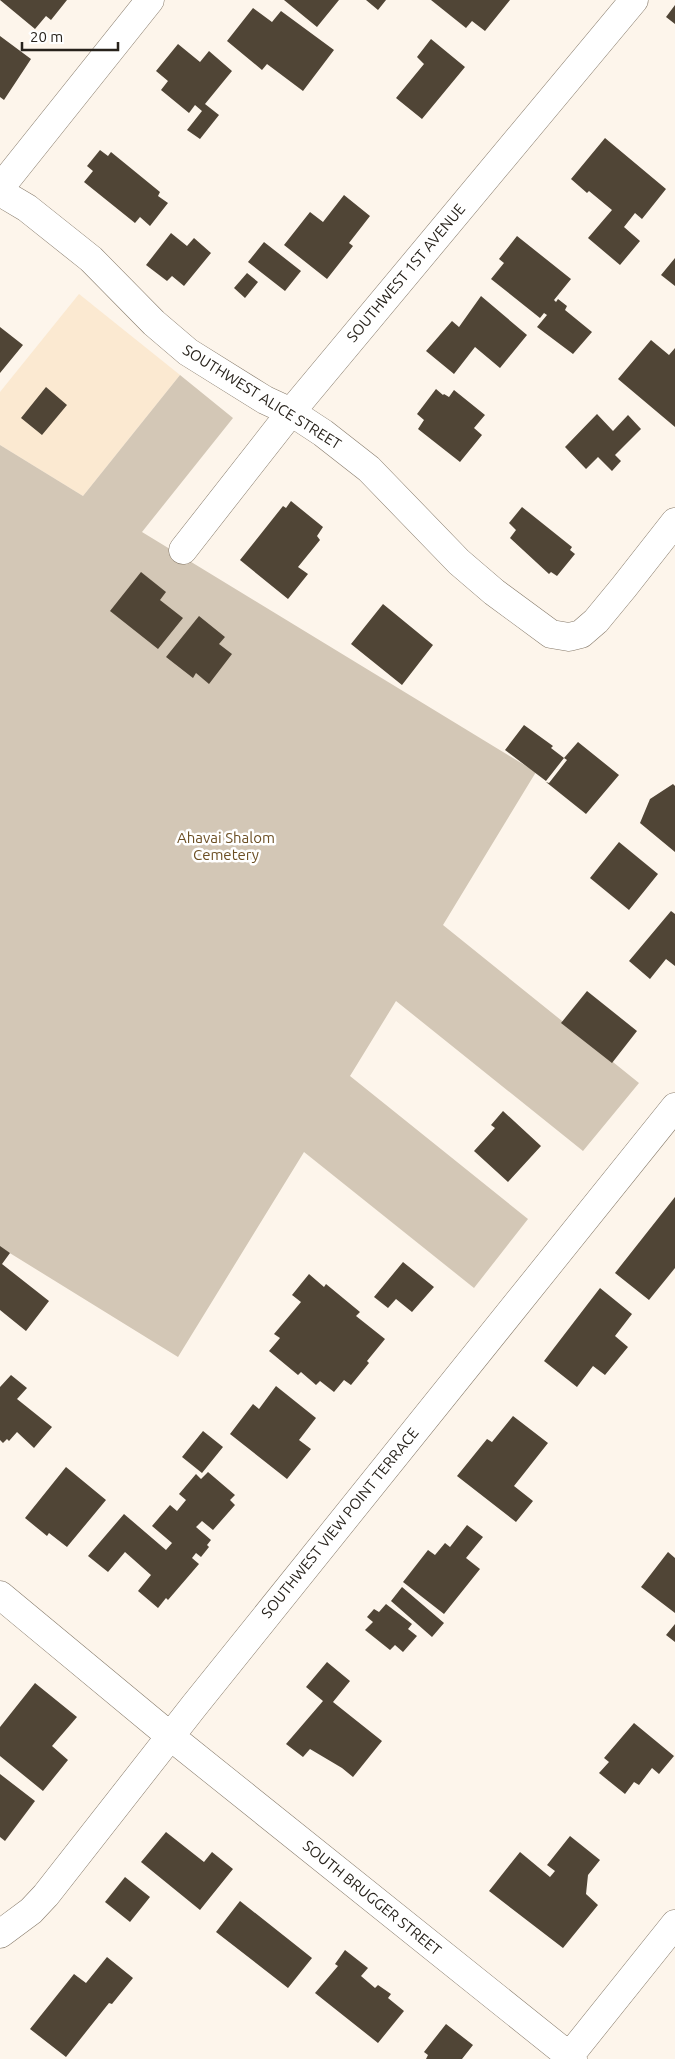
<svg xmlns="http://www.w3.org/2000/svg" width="675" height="2059" viewBox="0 0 675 2059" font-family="Ubuntu,sans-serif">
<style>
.built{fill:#fbe9d1}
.green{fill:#d3c7b6}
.building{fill:#504536}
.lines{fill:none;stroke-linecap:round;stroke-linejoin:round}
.street-casing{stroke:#877b6b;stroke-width:29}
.street{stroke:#fff;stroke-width:28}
.labels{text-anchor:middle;stroke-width:5;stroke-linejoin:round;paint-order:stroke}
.street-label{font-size:15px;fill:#27221b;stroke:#fff}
.park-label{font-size:15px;fill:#6c4f24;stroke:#fff}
</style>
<rect width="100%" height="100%" fill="#fdf5eb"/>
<!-- built -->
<path class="built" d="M 79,294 L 180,375 L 83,496 L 0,445 L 0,392 Z"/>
<!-- green -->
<path class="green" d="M 180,375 L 233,418 L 142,532 L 536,772 L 443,925 L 639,1083 L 583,1151 L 396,1001 L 350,1076 L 528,1219 L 474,1288 L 304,1152 L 178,1357 L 0,1247 L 0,445 L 83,496 Z"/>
<!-- building -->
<path class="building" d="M 0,0 L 67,0 L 51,20 L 46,16 L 35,29 Z
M 284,0 L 339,0 L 317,27 Z
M 366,0 L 386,0 L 378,10 Z
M 431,0 L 510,0 L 485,31 L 472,21 L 466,28 Z
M 675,5 L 675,24 L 666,17 Z
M 253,8 L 272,22 L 281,11 L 334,50 L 303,91 L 267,64 L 262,70 L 227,41 Z
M 0,36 L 31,59 L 4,100 L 0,97 Z
M 431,39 L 465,67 L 422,119 L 396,98 L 424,64 L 417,57 Z
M 178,44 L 200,62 L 209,51 L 232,71 L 205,104 L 219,115 L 200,139 L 187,130 L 202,111 L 195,105 L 189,113 L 161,90 L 168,81 L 156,71 Z
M 605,138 L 666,189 L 642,219 L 635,213 L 624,227 L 640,241 L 620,265 L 588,238 L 612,210 L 589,191 L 587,193 L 571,179 Z
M 100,150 L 108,156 L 111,152 L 160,192 L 158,196 L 168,203 L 150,226 L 140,217 L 135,223 L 84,182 L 93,171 L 87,166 Z
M 344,195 L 370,216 L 349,243 L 353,246 L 327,279 L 284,245 L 310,212 L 323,222 Z
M 171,233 L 187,246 L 194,238 L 211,253 L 184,286 L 172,276 L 167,281 L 146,265 Z
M 517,236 L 571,279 L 554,300 L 556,302 L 558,299 L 567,306 L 565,310 L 592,332 L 573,354 L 537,327 L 547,315 L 544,313 L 540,318 L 491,279 L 504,263 L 499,259 Z
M 264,242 L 301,271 L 285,291 L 248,262 Z
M 675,258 L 675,286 L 661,275 Z
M 247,273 L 258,282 L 245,298 L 234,288 Z
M 481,296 L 527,335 L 500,368 L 475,347 L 454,374 L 426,351 L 452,321 L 459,327 Z
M 0,327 L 23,345 L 0,373 Z
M 651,340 L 669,355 L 675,348 L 675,427 L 618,379 Z
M 46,387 L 67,405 L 42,435 L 21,418 Z
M 436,389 L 443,395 L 444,394 L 449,397 L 454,390 L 485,415 L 474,428 L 482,435 L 460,462 L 418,429 L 424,420 L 417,414 Z
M 597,414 L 613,431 L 628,415 L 641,429 L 615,455 L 621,461 L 612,471 L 598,457 L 586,469 L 565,447 Z
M 291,501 L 323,527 L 317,536 L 320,540 L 298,567 L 308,574 L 288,599 L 240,560 L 283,506 L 286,508 Z
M 522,507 L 572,547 L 570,550 L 575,554 L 557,576 L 551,572 L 549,574 L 510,538 L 516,530 L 509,523 Z
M 141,572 L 166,592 L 160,600 L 183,618 L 158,649 L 110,611 Z
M 383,604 L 433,645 L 402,685 L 351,644 Z
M 199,616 L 225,637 L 219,644 L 232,654 L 209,684 L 196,673 L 193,678 L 166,657 Z
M 524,725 L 553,746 L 551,748 L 564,758 L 546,781 L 505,750 Z
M 578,742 L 619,775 L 586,814 L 546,782 L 549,783 L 567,760 L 564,758 Z
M 673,784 L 675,786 L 675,852 L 640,823 L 650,799 Z
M 619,842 L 658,874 L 629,910 L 590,878 Z
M 671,911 L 675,914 L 675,966 L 666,959 L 650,979 L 629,961 Z
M 587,991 L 637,1031 L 612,1063 L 561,1023 Z
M 503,1111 L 541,1146 L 508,1182 L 474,1151 L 495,1128 L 491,1125 Z
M 675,1197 L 675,1268 L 649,1300 L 615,1273 Z
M 0,1246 L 10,1253 L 2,1264 L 49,1301 L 26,1331 L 0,1310 Z
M 403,1262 L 434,1287 L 412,1312 L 396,1299 L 388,1308 L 374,1297 Z
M 309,1274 L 324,1287 L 326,1284 L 360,1312 L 356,1316 L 385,1339 L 367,1361 L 369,1363 L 351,1385 L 344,1380 L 334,1392 L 320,1381 L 316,1385 L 301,1372 L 298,1375 L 269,1351 L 280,1338 L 274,1334 L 301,1302 L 292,1295 Z
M 600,1288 L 632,1314 L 615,1336 L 628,1347 L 605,1375 L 593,1366 L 577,1387 L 544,1361 Z
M 11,1375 L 27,1388 L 17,1399 L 52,1427 L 34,1448 L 17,1432 L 9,1441 L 7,1439 L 3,1443 L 0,1440 L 0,1387 Z
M 276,1386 L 316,1418 L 299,1440 L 311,1449 L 287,1479 L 230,1434 L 253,1404 L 259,1409 Z
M 513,1416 L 548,1443 L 514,1486 L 533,1501 L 516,1522 L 457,1476 L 487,1439 L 492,1442 Z
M 203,1431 L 223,1447 L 202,1473 L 182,1457 Z
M 66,1467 L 106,1500 L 67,1547 L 49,1533 L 47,1536 L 25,1518 Z
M 208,1472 L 235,1495 L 230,1500 L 235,1505 L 213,1530 L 202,1521 L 196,1527 L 211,1540 L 207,1545 L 209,1547 L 201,1557 L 196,1553 L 192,1558 L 199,1564 L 168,1600 L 166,1598 L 158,1608 L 138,1591 L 151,1575 L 125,1552 L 108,1572 L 88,1556 L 124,1514 L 166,1550 L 172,1543 L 152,1526 L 170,1505 L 177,1511 L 186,1500 L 179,1494 L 196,1474 L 201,1479 Z
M 467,1525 L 483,1537 L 466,1558 L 480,1569 L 444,1614 L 403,1582 L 428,1550 L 435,1555 L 445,1543 L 450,1547 Z
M 668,1552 L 675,1558 L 675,1613 L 641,1587 Z
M 402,1587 L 444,1623 L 432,1637 L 391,1601 Z
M 386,1604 L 412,1624 L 408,1629 L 417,1636 L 403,1652 L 395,1645 L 390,1650 L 365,1630 L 373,1622 L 367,1617 L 374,1609 L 379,1612 Z
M 675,1624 L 675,1642 L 666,1635 Z
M 327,1662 L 350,1681 L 333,1702 L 382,1741 L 353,1777 L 342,1768 L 310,1749 L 303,1757 L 286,1744 L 323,1701 L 306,1687 Z
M 35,1683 L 77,1717 L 52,1746 L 68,1760 L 43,1791 L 0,1756 L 0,1727 Z
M 634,1723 L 674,1756 L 659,1774 L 652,1768 L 639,1785 L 634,1782 L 625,1794 L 599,1773 L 609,1762 L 604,1758 Z
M 0,1774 L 35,1801 L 5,1841 L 0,1837 Z
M 166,1832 L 204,1862 L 212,1852 L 233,1869 L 200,1910 L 141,1862 Z
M 570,1836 L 600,1860 L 588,1875 L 586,1894 L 598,1905 L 563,1948 L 489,1891 L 520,1852 L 550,1877 L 555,1871 L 547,1865 Z
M 125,1877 L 150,1897 L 130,1922 L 105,1902 Z
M 240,1901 L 312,1958 L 288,1988 L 216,1932 Z
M 345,1950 L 368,1968 L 361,1976 L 375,1988 L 378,1985 L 391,1994 L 388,1998 L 404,2011 L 378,2043 L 315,1993 L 338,1966 L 335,1964 Z
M 107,1957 L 133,1978 L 112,2004 L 109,2003 L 66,2057 L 30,2029 L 74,1974 L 86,1983 Z
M 446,2024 L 473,2045 L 462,2059 L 426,2059 L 428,2055 L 424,2052 Z"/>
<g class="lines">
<!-- street casing -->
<g class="street-casing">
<path id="street" d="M 0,188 L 150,0
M 0,192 L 27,208 L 91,259 L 154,323 L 188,352 L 265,400 L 291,412 L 323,433 L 369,469 L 459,562 L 494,592 L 551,634 L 569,637 L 581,634 L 596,621 L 624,587 L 675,522
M 183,550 L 291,412 L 634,0
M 0,1595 L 170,1736 L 573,2059
M 0,1934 L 31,1911 L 46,1895 L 194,1706 L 675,1107
M 567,2059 L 675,1924"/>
</g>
<!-- street -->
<use href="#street" class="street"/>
</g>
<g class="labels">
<!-- street labels -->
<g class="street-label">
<text transform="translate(406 273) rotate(-50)" y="5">SOUTHWEST 1ST AVENUE</text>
<text transform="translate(262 397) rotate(32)" y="5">SOUTHWEST ALICE STREET</text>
<text transform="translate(340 1523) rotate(-51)" y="5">SOUTHWEST VIEW POINT TERRACE</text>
<text transform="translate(372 1898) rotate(39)" y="5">SOUTH BRUGGER STREET</text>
</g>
<!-- park labels -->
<g class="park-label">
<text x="226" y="843">Ahavai Shalom<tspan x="226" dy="17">Cemetery</tspan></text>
</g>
</g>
<!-- scale -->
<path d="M22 42v8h96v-8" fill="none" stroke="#27221b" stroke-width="2.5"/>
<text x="30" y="42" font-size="15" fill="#27221b" stroke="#ffffff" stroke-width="4" paint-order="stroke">20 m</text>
</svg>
